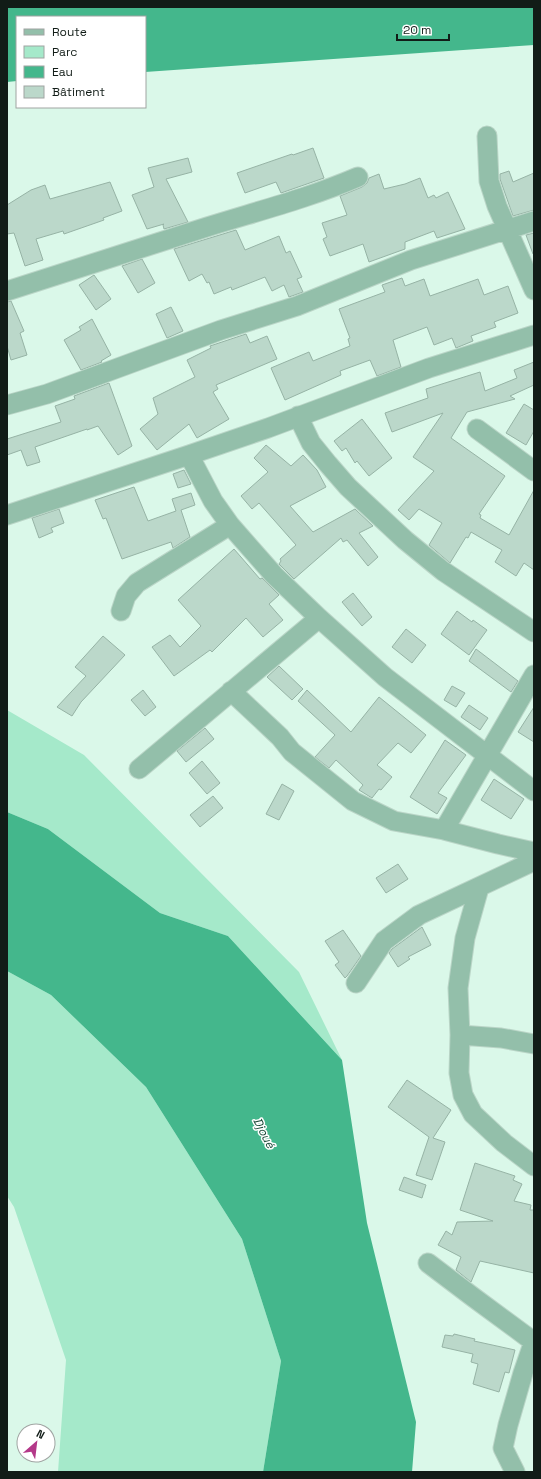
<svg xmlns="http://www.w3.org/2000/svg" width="541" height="1479" viewBox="0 0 541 1479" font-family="'Space Grotesk',sans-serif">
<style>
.green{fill:#a5e9ca}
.water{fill:#44b78c}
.building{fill:#bbd8ca;stroke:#96b3a5}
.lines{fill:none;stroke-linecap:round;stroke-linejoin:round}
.minor-casing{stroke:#bad5c7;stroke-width:21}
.minor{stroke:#93bfaa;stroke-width:19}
.labels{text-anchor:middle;stroke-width:3;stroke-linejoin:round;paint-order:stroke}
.water-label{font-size:12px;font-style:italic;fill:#1a4937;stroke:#fff}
</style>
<rect width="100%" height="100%" fill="#daf8e9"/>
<!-- green -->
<path class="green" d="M 7,710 L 84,755 L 299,972 L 342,1060 L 228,936 L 160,913 L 48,829 L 7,812 Z
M 7,971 L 51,995 L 146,1087 L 242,1239 L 281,1361 L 263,1472 L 58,1472 L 66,1360 L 14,1207 L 7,1196 Z"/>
<!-- water -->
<path class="water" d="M 7,7 L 534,7 L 534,45 L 145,72 L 145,17 L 17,17 L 17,81 L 7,82 Z
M 7,812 L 48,829 L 160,913 L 228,936 L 342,1060 L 367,1223 L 416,1422 L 412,1472 L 263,1472 L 281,1361 L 242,1239 L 146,1087 L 51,995 L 7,971 Z"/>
<!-- building -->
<path class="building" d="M 313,148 L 324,178 L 281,193 L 276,182 L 245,193 L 237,173 L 292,154 L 293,155 Z
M 188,158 L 192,172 L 166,179 L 188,222 L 164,229 L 163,225 L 164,224 L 147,229 L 132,195 L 154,187 L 148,168 Z
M 509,171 L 513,182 L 534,173 L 534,210 L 513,216 L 500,179 L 500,174 Z
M 379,174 L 384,189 L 405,184 L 420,178 L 428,198 L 434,195 L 436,198 L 448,192 L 465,229 L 437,238 L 434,231 L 405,242 L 405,249 L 369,262 L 363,244 L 330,256 L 323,239 L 327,237 L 322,223 L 347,215 L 340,196 L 362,187 L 367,183 L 369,178 Z
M 110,182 L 122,211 L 103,218 L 104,220 L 64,234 L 63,231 L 36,239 L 43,260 L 25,266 L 14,233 L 7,234 L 7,205 L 31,190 L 45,185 L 50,199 Z
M 236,230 L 245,250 L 279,236 L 286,253 L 290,251 L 302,277 L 297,279 L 303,292 L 289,297 L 284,285 L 272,291 L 265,277 L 232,290 L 231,287 L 214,294 L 209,282 L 207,283 L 202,274 L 189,281 L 174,249 Z
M 534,233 L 534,254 L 533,254 L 526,235 Z
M 142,259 L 155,283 L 138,293 L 122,266 Z
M 94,275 L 111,299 L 96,310 L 79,285 Z
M 402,278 L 405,286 L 424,279 L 430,296 L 478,279 L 484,295 L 508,286 L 518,313 L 494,322 L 496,327 L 471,336 L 473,341 L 456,348 L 452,338 L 434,345 L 427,327 L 393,340 L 401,367 L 377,376 L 370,360 L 340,371 L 341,375 L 285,400 L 271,368 L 309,352 L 313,361 L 350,346 L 348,339 L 350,338 L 339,309 L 385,292 L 382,285 Z
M 11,301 L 24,331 L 20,333 L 27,355 L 11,360 L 7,346 L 7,302 Z
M 171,307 L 183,331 L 167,338 L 156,314 Z
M 92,319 L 111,355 L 101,361 L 102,362 L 81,370 L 64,340 L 81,330 L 79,327 Z
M 246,334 L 250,343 L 267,336 L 277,359 L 216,385 L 218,389 L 213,392 L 229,419 L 197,438 L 189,424 L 157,450 L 140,429 L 158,414 L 153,398 L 195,377 L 187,360 L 211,348 L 210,346 Z
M 534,362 L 534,385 L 510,396 L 515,399 L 467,412 L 451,438 L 505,476 L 479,514 L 481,515 L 480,518 L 509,535 L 534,490 L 534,570 L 524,563 L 516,576 L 495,562 L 502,550 L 471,532 L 468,538 L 466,537 L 450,563 L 429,545 L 442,523 L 419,509 L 409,520 L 398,510 L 434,471 L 413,457 L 443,413 L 392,432 L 385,413 L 428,398 L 426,389 L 480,372 L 485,391 L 517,378 L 514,370 Z
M 109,383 L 132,446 L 118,455 L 98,426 L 87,430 L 87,429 L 35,447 L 40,462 L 27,466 L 21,450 L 7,455 L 7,439 L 61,422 L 55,406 L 75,399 L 74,396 Z
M 524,404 L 534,410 L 534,431 L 526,445 L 506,433 Z
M 362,419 L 392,458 L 369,476 L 357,461 L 355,463 L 346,448 L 342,451 L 334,441 Z
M 266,445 L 291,466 L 303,455 L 317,470 L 326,487 L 290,506 L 313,532 L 355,509 L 373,526 L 359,533 L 378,557 L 368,566 L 347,540 L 343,542 L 341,538 L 294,579 L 279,564 L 281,561 L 280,559 L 296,545 L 259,503 L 252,509 L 241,496 L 268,472 L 254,458 Z
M 184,470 L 191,484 L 178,488 L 173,474 Z
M 134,487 L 148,521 L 176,511 L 172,499 L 191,493 L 195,505 L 181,510 L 190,537 L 173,548 L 171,542 L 122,559 L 106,518 L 103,519 L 95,500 Z
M 59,509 L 64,523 L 51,528 L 53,532 L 39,538 L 32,518 Z
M 234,549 L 260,579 L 262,578 L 279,595 L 269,604 L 283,620 L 263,637 L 246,618 L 212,652 L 210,650 L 174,676 L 152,647 L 170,635 L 180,647 L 201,626 L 178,600 Z
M 353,593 L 372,617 L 362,626 L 342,602 Z
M 457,611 L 472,622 L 473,620 L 487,630 L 469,655 L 441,634 Z
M 406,629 L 426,645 L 412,663 L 392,647 Z
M 103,636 L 125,655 L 81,702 L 72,716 L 57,707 L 86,676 L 75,667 Z
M 476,649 L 518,681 L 511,692 L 469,661 Z
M 279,666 L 303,689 L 292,700 L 267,677 Z
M 452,686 L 465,693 L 456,707 L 444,700 Z
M 143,690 L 156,707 L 145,716 L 131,700 Z
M 307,690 L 351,732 L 379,697 L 426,735 L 411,753 L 398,743 L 377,765 L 392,777 L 381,790 L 379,789 L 372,798 L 359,790 L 363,785 L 336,760 L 329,768 L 315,757 L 335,735 L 298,701 Z
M 469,705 L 488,718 L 480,730 L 461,717 Z
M 534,707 L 534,742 L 518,732 Z
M 205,728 L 214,739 L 186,762 L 177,751 Z
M 445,740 L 466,755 L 438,793 L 447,798 L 437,814 L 410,797 Z
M 202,761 L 220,783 L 207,794 L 189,773 Z
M 494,779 L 524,799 L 511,819 L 481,800 Z
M 282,784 L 294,791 L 279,820 L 266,814 Z
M 213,796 L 223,808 L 200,827 L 190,815 Z
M 398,864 L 408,879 L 386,893 L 376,878 Z
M 422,927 L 431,945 L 408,957 L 410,959 L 398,967 L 389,953 L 392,949 Z
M 343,930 L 361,956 L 347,976 L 345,978 L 335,965 L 339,962 L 325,941 Z
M 407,1080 L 451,1110 L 433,1138 L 445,1142 L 432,1180 L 416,1175 L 429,1137 L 388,1107 Z
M 475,1163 L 515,1176 L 513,1180 L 522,1184 L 514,1201 L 531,1205 L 530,1210 L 534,1210 L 534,1273 L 480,1261 L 471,1282 L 456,1270 L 461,1257 L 438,1245 L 446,1231 L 452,1235 L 457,1222 L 493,1221 L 460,1210 Z
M 404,1177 L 426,1185 L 422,1198 L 399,1190 Z
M 454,1334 L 475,1339 L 474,1341 L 515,1350 L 509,1373 L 505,1372 L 499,1392 L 473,1384 L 478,1364 L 471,1362 L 473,1354 L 442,1347 L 445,1335 L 453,1336 Z"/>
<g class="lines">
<!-- minor casing -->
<g class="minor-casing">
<path id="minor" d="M 487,136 L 489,181 L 497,206 L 534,290
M 7,291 C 74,270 140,248 207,227 C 258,211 309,198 358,177
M 7,405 L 47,394 L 221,330 L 297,306 L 411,260 L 534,221
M 298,416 L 311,443 L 328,464 L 348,487 L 405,540 L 443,571 L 534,632
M 477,429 L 534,471
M 189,455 L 213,501 L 230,525 L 274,575 L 319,618 L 385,677 L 534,791
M 7,515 L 189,455 L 268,428 L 429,368 L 534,335
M 121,611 L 126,596 L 137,583 L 230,525
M 231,691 L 280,737 L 292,752 L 353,801 L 394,821 L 444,830 L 498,844 L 534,852
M 139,769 L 319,618
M 444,830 L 534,675
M 479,888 L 465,938 L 458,988 L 460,1035 L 501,1038 L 534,1044
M 356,983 L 384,941 L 419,915 L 534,861
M 460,1035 L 459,1073 L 463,1095 L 473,1114 L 504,1143 L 534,1166
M 428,1263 L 473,1297 L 534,1342
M 515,1472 L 503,1448 L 508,1425 L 523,1373 L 534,1341"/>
</g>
<!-- minor -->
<use href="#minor" class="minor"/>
</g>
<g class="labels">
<!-- water labels -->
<g class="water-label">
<text transform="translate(264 1133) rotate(63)" y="4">Djoué</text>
</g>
</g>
<!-- border -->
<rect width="541" height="1479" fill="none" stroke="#111c17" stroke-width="16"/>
<!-- legend -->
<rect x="16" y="16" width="130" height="92" fill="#ffffff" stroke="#a0a4a2"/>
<rect x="24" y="29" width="20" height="6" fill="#93bfaa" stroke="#a0a4a2"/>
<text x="52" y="36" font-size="12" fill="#111c17">Route</text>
<rect x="24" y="46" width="20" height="12" fill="#a5e9ca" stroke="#a0a4a2"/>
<text x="52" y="56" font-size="12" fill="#111c17">Parc</text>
<rect x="24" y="66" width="20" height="12" fill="#44b78c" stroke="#a0a4a2"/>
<text x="52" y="76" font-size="12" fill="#111c17">Eau</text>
<rect x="24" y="86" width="20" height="12" fill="#bbd8ca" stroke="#a0a4a2"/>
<text x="52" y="96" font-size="12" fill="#111c17">Bâtiment</text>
<!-- north arrow -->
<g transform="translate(36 1443) rotate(28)"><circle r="19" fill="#ffffff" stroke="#a0a4a2"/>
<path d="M0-3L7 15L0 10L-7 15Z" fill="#b43889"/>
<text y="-6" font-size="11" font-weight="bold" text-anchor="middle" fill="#111c17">N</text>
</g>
<!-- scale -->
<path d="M397 34v6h52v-6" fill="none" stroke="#111c17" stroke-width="2"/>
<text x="403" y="34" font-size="12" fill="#111c17" stroke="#ffffff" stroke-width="3" paint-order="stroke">20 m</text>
</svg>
